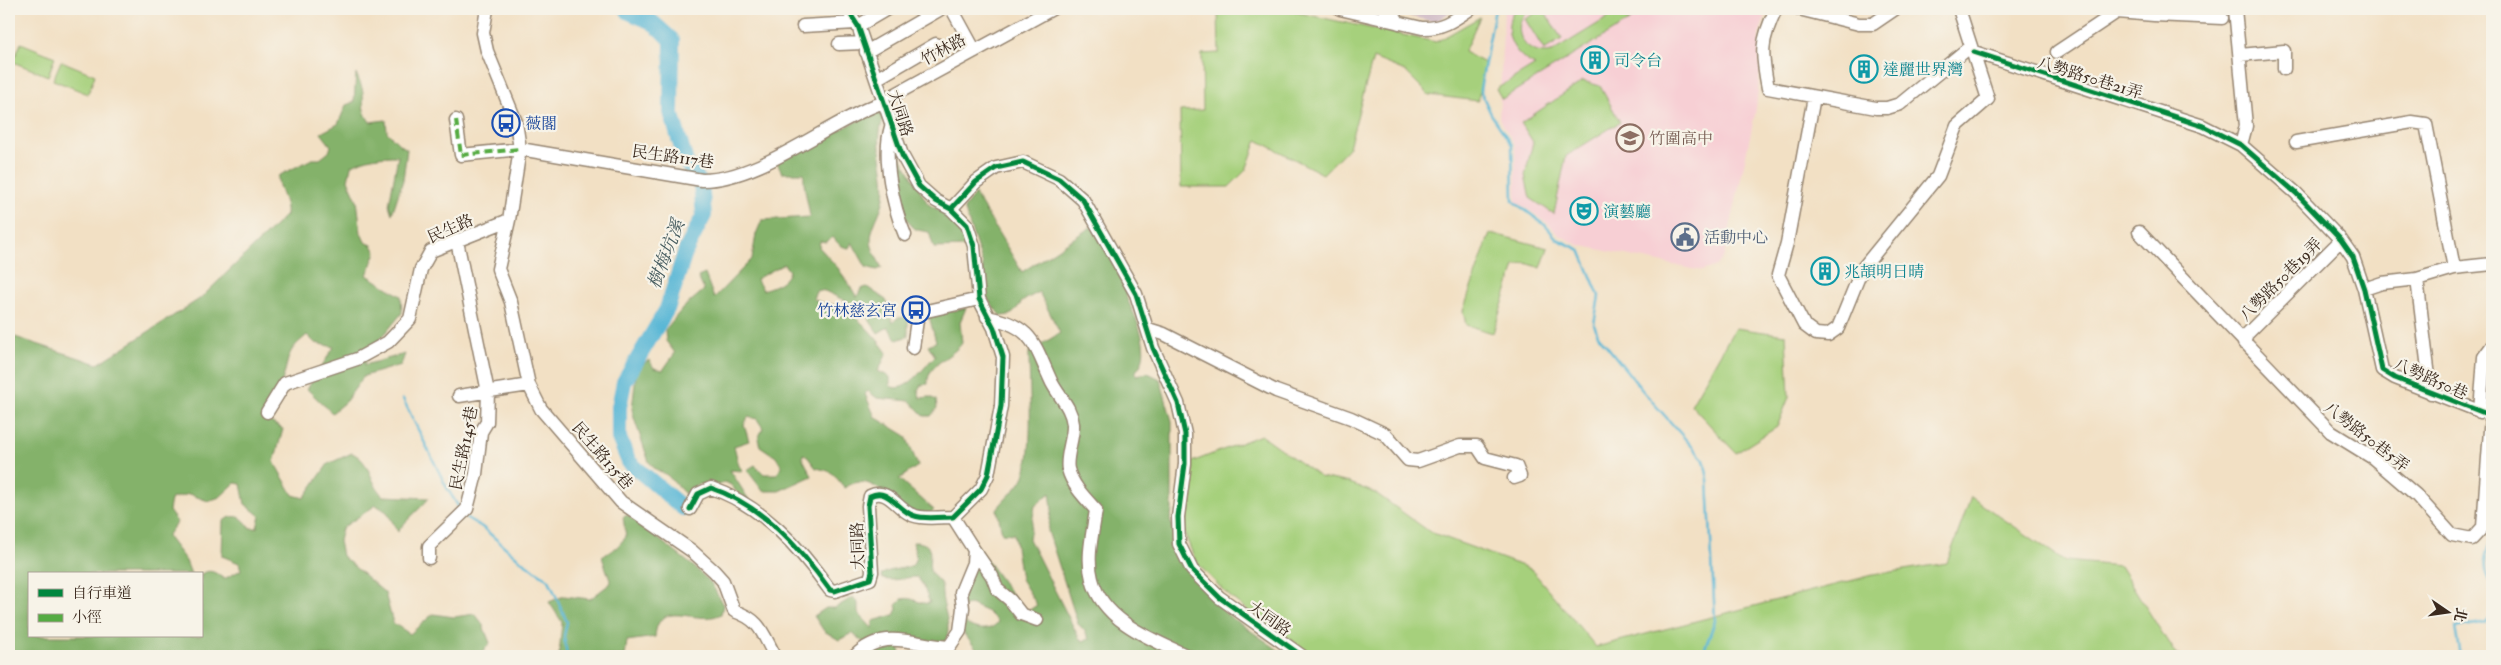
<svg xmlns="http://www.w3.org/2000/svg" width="2501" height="665" viewBox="0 0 2501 665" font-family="'IM FELL Double Pica','Noto Serif TC',serif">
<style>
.built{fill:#f7cfd4}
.industrial{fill:#d2bdc8}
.green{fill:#a6d07b;stroke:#707d4c}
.forest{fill:#84b26b;stroke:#606e44;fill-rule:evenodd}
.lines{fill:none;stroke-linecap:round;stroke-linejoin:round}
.stream{stroke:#57b6d5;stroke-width:2.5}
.river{stroke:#57b6d5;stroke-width:16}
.minor-casing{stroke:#968571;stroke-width:15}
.minor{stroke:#fff;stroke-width:12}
.quiet{stroke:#55ab43;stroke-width:4;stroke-dasharray:8 4;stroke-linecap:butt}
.cycleway-casing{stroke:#f7f3e8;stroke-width:8}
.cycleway{stroke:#00873e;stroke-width:5}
.labels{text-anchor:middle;stroke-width:4.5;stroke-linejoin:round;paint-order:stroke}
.street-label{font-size:16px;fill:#3b2a1e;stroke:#f7f3e8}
.culture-label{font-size:16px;fill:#0d838f;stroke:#f7f3e8;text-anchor:start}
.transit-label{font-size:16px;fill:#164399;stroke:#f7f3e8;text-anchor:start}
.education-label{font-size:16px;fill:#785e54;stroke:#f7f3e8;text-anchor:start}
.service-label{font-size:16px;fill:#4e5e75;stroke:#f7f3e8;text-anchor:start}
.water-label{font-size:18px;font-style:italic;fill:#455b5e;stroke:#f7f3e8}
</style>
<rect width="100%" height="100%" fill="#f7f3e8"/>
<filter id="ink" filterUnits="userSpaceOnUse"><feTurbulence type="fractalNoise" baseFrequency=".02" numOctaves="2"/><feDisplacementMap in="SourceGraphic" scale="10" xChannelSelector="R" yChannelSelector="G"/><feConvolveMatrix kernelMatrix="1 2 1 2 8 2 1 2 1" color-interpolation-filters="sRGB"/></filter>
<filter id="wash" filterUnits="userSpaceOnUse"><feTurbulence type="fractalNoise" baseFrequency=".0096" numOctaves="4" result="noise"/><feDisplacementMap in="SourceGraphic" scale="20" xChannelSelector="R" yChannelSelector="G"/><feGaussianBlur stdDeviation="1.12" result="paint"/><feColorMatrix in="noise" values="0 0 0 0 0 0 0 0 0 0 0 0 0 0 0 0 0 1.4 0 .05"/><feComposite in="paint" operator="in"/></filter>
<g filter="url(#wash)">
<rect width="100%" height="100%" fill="#f2e0c4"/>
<!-- built -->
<path class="built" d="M 1504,9 L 1768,9 L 1759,35 L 1760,73 L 1756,109 L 1724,256 L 1717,266 L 1702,271 L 1578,245 L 1559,235 L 1546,222 L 1516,201 L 1515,145 L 1499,118 Z"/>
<!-- industrial -->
<path class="industrial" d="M 1394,9 L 1454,9 L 1436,22 L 1402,15 Z"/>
<!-- green -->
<path class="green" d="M 1218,9 L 1281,9 L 1436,42 L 1480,17 L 1464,52 L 1485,63 L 1478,101 L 1429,95 L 1405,71 L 1373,58 L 1349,147 L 1323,174 L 1257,140 L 1246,170 L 1229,187 L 1181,187 L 1180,111 L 1203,110 L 1202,54 L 1219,53 Z
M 1515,9 L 1531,9 C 1507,24 1523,59 1552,52 L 1612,15 L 1616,9 L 1637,9 L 1640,14 L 1502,99 L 1496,89 L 1535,65 C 1513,55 1500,31 1515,9 Z
M 1543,9 L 1562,39 L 1544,50 L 1525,19 Z
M 21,43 L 55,57 L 48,76 L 13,62 Z
M 61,61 L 95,75 L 88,94 L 53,80 Z
M 1583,81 L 1600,86 L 1620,122 L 1566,156 L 1554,214 L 1530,198 L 1525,175 L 1533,142 L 1521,123 Z
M 1490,233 L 1548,248 L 1541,268 L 1526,263 L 1515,266 L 1493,333 L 1466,325 L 1463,311 Z
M 1735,328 L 1786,335 L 1789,397 L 1777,427 L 1736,453 L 1691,405 Z
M 1261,435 L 1320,477 L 1350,483 L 1377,494 L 1430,532 L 1531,569 L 1596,647 L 1873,575 L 1947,563 L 1971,497 L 2065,561 L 2120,566 L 2176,655 L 2180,656 L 1303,656 L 1227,594 L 1196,562 L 1184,532 L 1192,462 Z"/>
<!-- forest -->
<path class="forest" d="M 356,73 C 358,79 362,86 363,92 C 364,105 361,109 370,122 L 386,120 L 387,132 L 399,144 L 407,149 L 403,180 L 392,214 L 389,205 L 398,156 C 381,156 366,157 351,166 L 348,180 L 357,200 L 361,233 L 365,242 L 372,245 L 376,252 L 367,275 L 401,296 L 402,313 L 379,341 L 364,365 L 405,354 L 401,365 L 364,376 L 346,401 L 332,413 L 307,389 L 334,347 L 315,343 L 307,335 C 288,351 290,352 284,375 C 280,389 271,404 265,419 L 283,429 L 274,462 L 293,495 L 304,498 L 328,464 L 352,453 C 371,461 370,484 383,496 L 429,498 C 419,511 407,518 398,532 L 387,512 L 376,505 L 342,528 L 339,541 L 342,556 L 385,593 L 393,623 L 410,634 L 433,614 L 454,617 L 475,614 L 482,623 L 490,643 L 482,652 L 486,656 L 9,656 L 9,335 L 98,364 L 201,298 L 286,215 C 288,201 277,190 278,176 L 312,159 L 320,159 L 329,152 L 331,146 L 321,133 L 338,124 L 346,105 L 354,102 ZM 235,483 L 241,484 L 245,504 L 260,516 L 257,528 L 250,528 C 242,516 236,513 223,521 L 222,556 L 239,563 L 241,570 L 224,579 C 216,573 211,568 201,574 L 201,636 L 29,636 L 29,574 L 191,574 L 186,561 L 167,536 L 177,522 L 169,511 L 171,499 L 189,494 L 208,501 L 220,497 Z
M 879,110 L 883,120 C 873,144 888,172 884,197 C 882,213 870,226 871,242 C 872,250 878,260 882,268 L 877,270 L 866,267 L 852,242 L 849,248 C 841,247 838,244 833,237 L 826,242 L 820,241 L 819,247 L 838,268 L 857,297 L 861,289 L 867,287 L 886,300 L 893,323 L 897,318 L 908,317 L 908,336 L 897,340 L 888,327 L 878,333 L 864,312 L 856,306 L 825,291 L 817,290 L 813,298 C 822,305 829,303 839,306 C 853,311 879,340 887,353 L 878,371 L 890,377 L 890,386 C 906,395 924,367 935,356 L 928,345 L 936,342 L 929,316 L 966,308 L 960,322 L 962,343 C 953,357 926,364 928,384 L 921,385 L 918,390 L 920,398 L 930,397 L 936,400 L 937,408 L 931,416 L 924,416 L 910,401 L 877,398 L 868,391 L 865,394 L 875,417 L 906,436 L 918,466 L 899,479 L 934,510 L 931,513 C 924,513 917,513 911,511 C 891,505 870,468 845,488 C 832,474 837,472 816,468 L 806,455 L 803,454 L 803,459 L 812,476 L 779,491 L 763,491 L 747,470 L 755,465 L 764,474 L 777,474 L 782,467 L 776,457 L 760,446 L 758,439 L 763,428 L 757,419 L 748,417 L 744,425 L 749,441 L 734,446 L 739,466 L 743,471 L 730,470 L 749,500 L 742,499 L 731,485 L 725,482 L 717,486 L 699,484 L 685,494 L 667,475 L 655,469 L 649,462 L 634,418 L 632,409 L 636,375 L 642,365 L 649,360 L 654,368 L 663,370 L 675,353 L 666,341 L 665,330 L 683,308 L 704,290 L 698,277 L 705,274 L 714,298 L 752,259 L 756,234 L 762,220 L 810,217 C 808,202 803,187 804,173 L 782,173 L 777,162 ZM 784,264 L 789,271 C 786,283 773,286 763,290 L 756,279 Z
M 892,142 L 928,204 L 951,217 L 964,231 L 967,247 L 934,248 L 929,232 C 924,231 918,231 914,228 C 895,212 895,166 892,142 Z
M 975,194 L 1022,272 L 1091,227 C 1102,244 1117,262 1125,280 C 1128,286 1125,293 1127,299 C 1136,318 1154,353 1136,371 L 1136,375 L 1148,373 L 1160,379 L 1172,421 L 1172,511 L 1170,520 L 1182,558 L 1194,578 L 1225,613 L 1287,656 L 982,656 L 960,629 L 964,622 C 973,630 990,633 998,622 L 988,612 L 970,604 L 961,608 L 973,541 L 1025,613 L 1037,605 L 1021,579 L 1014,534 L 1002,533 L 997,509 C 1004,499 1019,488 1024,476 C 1034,451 1029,382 1029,352 L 1060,333 L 1039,292 C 1034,295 1025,299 1021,303 C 1013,313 1015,315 1001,316 L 982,293 L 983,265 L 964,208 ZM 1050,493 L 1052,507 L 1048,531 L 1078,624 L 1085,631 L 1089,639 L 1083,641 L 1079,638 L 1029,539 L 1035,506 Z
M 628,515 L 693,566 L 711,583 L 723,605 L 721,614 C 698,627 658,596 655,637 L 627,641 L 625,656 L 559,656 L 562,622 L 549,602 L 564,596 L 590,599 L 611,583 L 602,557 L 617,547 L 626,537 L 623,517 Z
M 913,542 C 938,542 927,558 930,570 C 932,577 939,579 942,586 C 940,607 954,623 945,642 L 899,644 L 901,656 L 868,656 L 872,653 L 872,649 L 852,633 L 839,640 L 824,631 L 814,616 L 826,608 L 835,608 L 853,597 L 858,603 L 858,613 L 873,629 L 873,621 L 894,615 L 897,609 L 896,605 L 902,599 C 913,596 919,605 930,603 L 923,585 L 917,577 C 904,577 895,582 883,579 L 881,575 C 891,568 902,570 913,565 L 916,557 Z"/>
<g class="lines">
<!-- stream -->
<path class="stream" d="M 1495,9 L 1480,90 L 1491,114 L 1512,145 L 1513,201 L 1545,225 L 1557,239 L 1580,250 L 1599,296 L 1594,324 L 1598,335 L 1642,390 L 1704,460 L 1708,479 L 1715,621 L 1702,656
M 403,399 L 447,488 L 461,511
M 465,517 L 482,527 L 520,560 L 549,580 L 567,622 L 564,636 L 567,656
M 2492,536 C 2486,555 2479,567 2492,585
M 2460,656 L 2455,628 L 2485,622 L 2492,614"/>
<!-- river -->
<path class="river" d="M 627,9 L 629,12 L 652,22 L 672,40 L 671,112 L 686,162 L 701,184 L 704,215 L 686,250 L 667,309 L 624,382 L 619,407 L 619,438 L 629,462 L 683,508"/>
</g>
</g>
<g filter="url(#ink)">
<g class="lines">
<!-- minor casing -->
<g class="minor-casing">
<path id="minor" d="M 952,9 L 975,51
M 1340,9 L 1422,28 C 1442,29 1454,20 1470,9
M 1385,9 L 1392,12 L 1399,23
M 1776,9 C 1760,42 1761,53 1768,88 L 1876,108 L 1887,108 L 1900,104 L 1971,46
M 1799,9 L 1859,24 L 1873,24 L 1895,9
M 2235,9 L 2246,126 L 2241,145
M 2154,15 L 2222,18
M 803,26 L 856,23
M 858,26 L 887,9
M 839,44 L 863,43
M 866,52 L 939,10
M 1974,52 L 2203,126 L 2241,145 L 2296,193 L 2341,240 L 2353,257 L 2364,289 L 2382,370 L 2395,378 L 2492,416
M 2057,52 L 2117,12 L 2154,15 L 2155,9
M 2240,55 L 2284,51 L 2284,69
M 876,79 L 936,44
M 894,95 L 1052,9
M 1814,97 L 1787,243 L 1778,275 L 1804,325 L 1816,334 L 1828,335 L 1838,328 L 1862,269 L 1938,176 L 1957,126 L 1988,99 L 1959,9
M 456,120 L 461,155 L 520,149 L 702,180 C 759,180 823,126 876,105
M 891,127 C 882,156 893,207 905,235
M 2296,142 L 2412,122 L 2426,124 L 2454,268 L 2417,279 L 2382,283 L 2364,289
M 951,209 L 976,182 L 996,168 L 1023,162 L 1059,179 L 1083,200 L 1136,294 L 1153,348 L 1178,403 L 1185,434 L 1185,464 L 1178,517 L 1179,544 L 1192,570 L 1219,597 L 1302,656
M 509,220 L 498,269 L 511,302 L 529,385 L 541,409 L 621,502 L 692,551 L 714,571 L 723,581 L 734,611 C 761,620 762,633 775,656
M 2139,232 L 2331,432 L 2373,458 L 2416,495 L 2452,535 L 2472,539 L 2483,527 L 2491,416
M 2454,268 L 2492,264
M 2417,279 L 2431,393
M 987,317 C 1034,326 1034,345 1052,383 C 1060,398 1071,407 1073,424 C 1074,437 1065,458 1068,469 C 1072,485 1085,498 1096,510 C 1093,532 1086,557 1092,579 C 1102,621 1153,640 1188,656
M 1148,329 L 1164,334 L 1276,391 L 1351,418 L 1385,434 L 1408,460 L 1418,461 L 1460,446 L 1477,446 L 1485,458 L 1516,466 L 1520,476 L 1514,478
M 2244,343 L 2247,334 L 2341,240
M 913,348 L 918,313 L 979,299
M 459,396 L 529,385
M 267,412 L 285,383 L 357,359 L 388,342 L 410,319 L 421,269 L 431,251 L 509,220 L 520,149 L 516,122 L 487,51 L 483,33 L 487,9
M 2480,412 L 2484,357 L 2492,346
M 690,509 L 698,494 L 711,488 C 762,505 800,548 830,590 L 835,591 L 870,579 L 872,572 L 868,506 L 870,496 C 887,487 896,507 910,514 C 921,520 941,517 953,517 L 981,489 L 988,475 L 1001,406 L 1003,357 L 994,328 L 979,299 L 974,246 L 967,225 L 951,209 L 936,201 L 919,186 L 902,155 L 858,26 L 847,9
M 974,550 L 992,576 L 997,589 L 1010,600 L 1021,614 L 1037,620
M 429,558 L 429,546 L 467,509 L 476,474 L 481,432 L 487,422 L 488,392 L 457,241
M 855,656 C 884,627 913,645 949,647 L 960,631 L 963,608 L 961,592 L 973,563 L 974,550 L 953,517"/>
</g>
<!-- minor -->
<use href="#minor" class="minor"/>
<!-- quiet -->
<path class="quiet" d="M 1840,12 L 1841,9
M 456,120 L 461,155 L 520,149"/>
<!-- cycleway casing -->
<g class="cycleway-casing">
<path id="cycleway" d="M 1974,52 L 2203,126 L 2241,145 L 2296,193 L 2341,240 L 2353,257 L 2364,289 L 2382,370 L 2395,378 L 2492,416
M 951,209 L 976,182 L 996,168 L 1023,162 L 1059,179 L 1083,200 L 1136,294 L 1153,348 L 1178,403 L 1185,434 L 1185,464 L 1178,517 L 1179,544 L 1192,570 L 1219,597 L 1302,656
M 690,509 L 698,494 L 711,488 C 762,505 800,548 830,590 L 835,591 L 870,579 L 872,572 L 868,506 L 870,496 C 887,487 896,507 910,514 C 921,520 941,517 953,517 L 981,489 L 988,475 L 1001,406 L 1003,357 L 994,328 L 979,299 L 974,246 L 967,225 L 951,209 L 936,201 L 919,186 L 902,155 L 858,26 L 847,9"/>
</g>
<!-- cycleway -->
<use href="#cycleway" class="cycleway"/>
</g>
</g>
<!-- icons -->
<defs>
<g id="building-ring" transform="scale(1.4375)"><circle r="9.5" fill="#f7f3e8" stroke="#0f9aa8" stroke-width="1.5"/><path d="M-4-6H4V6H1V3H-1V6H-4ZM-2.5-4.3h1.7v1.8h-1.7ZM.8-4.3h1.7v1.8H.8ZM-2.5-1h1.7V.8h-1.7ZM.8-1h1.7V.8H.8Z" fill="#0f9aa8"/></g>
<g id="bus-ring" transform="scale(1.4375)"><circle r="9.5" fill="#f7f3e8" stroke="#1a4fb4" stroke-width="1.5"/><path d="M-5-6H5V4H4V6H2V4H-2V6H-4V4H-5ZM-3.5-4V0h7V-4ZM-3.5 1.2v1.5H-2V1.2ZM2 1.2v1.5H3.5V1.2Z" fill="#1a4fb4"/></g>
<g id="school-ring" transform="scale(1.4375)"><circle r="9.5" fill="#f7f3e8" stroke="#8d6e63" stroke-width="1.5"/><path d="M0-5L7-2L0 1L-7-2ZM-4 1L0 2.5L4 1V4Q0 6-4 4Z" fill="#8d6e63"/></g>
<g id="theatre-ring" transform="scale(1.4375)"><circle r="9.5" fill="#f7f3e8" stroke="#0f9aa8" stroke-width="1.5"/><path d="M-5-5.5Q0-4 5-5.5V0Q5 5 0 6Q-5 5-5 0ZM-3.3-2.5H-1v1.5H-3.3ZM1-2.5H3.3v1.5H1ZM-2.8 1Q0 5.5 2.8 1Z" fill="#0f9aa8"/></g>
<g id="civic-ring" transform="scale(1.4375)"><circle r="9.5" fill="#f7f3e8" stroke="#5c6f8a" stroke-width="1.5"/><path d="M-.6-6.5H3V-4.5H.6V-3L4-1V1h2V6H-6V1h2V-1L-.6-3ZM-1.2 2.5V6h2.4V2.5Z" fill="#5c6f8a"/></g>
</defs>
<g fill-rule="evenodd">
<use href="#building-ring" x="1595" y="60"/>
<use href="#building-ring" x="1864" y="69"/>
<use href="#bus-ring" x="506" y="123"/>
<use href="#school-ring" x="1630" y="138"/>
<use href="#theatre-ring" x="1584" y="211"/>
<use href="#civic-ring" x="1685" y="237"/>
<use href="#building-ring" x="1825" y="271"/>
<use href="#bus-ring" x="916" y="310"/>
</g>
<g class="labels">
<!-- street labels -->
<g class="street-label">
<text transform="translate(943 49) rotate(-28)" y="6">竹林路</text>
<text transform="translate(2090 77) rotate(17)" y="6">八勢路50巷21弄</text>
<text transform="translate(901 113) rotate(72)" y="6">大同路</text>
<text transform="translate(673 156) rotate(8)" y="6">民生路117巷</text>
<text transform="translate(450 228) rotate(-24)" y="6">民生路</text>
<text transform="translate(2280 279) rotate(-45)" y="6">八勢路50巷19弄</text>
<text transform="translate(2431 378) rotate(24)" y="6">八勢路50巷</text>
<text transform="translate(2367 436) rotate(38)" y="6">八勢路50巷5弄</text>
<text transform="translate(463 448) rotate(-79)" y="6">民生路145巷</text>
<text transform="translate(603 455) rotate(49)" y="6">民生路135巷</text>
<text transform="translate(857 546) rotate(-92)" y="6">大同路</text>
<text transform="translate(1270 618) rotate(35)" y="6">大同路</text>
</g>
<!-- culture labels -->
<g class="culture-label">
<text x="1614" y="66">司令台</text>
<text x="1883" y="75">達麗世界灣</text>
<text x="1603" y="217">演藝廳</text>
<text x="1844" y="277">兆頡明日晴</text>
</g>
<!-- transit labels -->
<g class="transit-label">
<text x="525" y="129">薇閣</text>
<text x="897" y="316" text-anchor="end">竹林慈玄宮</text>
</g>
<!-- education labels -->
<g class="education-label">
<text x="1649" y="144">竹圍高中</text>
</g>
<!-- service labels -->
<g class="service-label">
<text x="1704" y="243">活動中心</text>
</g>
<!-- water labels -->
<g class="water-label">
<text transform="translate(666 254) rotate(-69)" y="6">樹梅坑溪</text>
</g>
</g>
<!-- margin -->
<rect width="2501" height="665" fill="none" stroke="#f7f3e8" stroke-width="30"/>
<!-- legend -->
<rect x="28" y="572" width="175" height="65" fill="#f7f3e8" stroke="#aca397"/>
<rect x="38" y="589" width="25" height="8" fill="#00873e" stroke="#aca397"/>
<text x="72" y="598" font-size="15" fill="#3b2a1e">自行車道</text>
<rect x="38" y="614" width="25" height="8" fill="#55ab43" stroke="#aca397"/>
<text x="72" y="622" font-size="15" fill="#3b2a1e">小徑</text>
<!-- north arrow -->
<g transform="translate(2448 612) rotate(103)" stroke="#f7f3e8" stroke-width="4" paint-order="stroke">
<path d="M0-4L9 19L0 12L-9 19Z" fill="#3b2a1e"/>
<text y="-8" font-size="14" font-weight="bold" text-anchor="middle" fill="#3b2a1e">北</text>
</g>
</svg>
